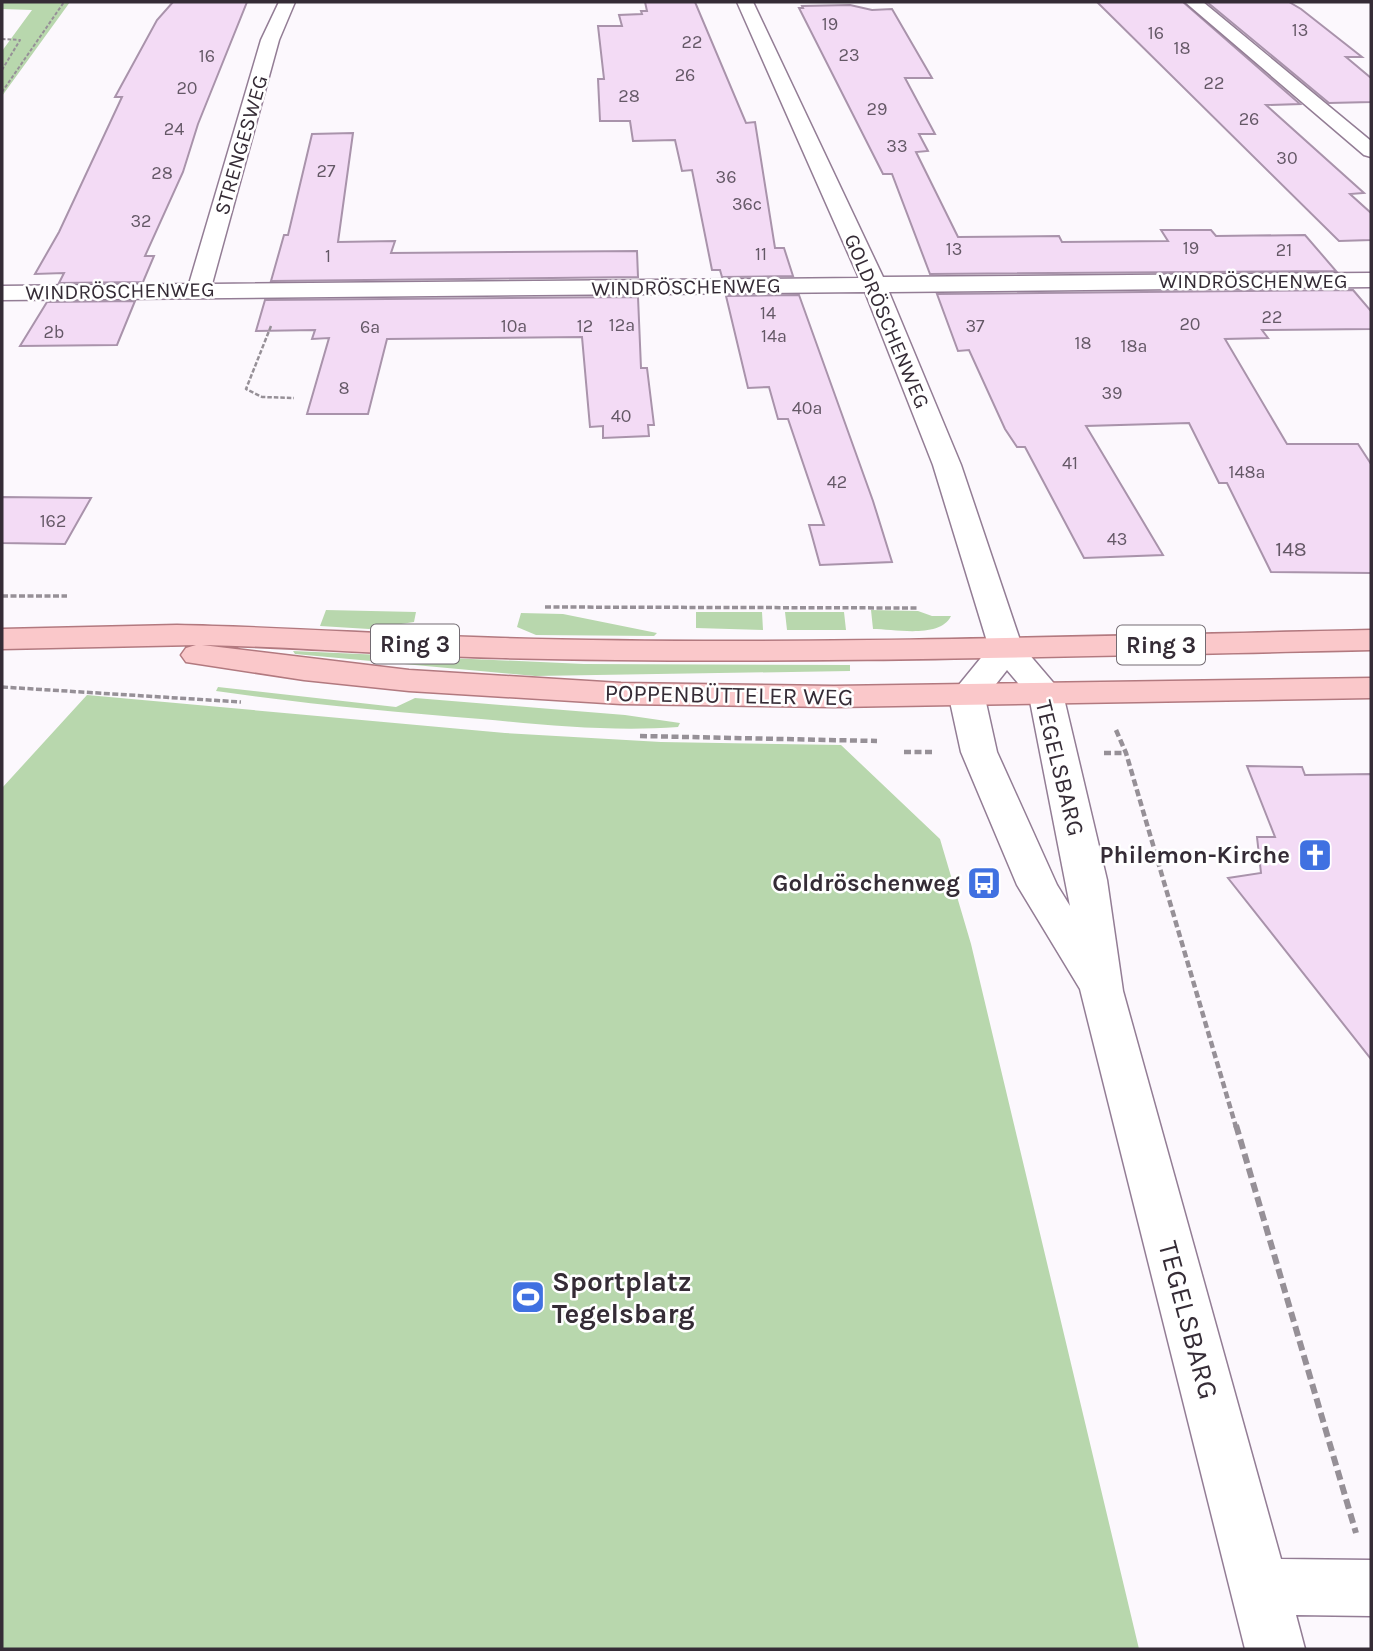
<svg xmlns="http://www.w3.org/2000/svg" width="1373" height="1651" viewBox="0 0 1373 1651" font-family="Karla,sans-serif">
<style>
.green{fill:#b8d7ad}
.building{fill:#f3dbf5;stroke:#a993ab;stroke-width:2}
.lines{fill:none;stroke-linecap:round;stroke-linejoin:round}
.minor-casing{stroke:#937d95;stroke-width:3}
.major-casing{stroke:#b2797f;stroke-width:3}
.path-far4{stroke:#969097;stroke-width:2;stroke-dasharray:3.5 2;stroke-linecap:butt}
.path-far3{stroke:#969097;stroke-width:2.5;stroke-dasharray:4.5 2;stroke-linecap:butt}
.path-far2{stroke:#969097;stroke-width:3.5;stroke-dasharray:6 2.5;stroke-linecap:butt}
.path-far1{stroke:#969097;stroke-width:4.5;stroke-dasharray:7 3.5;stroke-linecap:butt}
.path{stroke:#969097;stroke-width:6;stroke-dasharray:10 5;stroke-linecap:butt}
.minor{fill:#fff;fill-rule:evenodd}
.major{fill:#fac8ca;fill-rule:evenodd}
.labels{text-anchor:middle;stroke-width:5;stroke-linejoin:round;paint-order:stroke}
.far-number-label{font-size:18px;fill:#645866}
.far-street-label{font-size:21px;fill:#352c36;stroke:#fff}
.number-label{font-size:21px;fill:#645866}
.shield{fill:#fff;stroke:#726b72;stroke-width:2}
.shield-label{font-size:23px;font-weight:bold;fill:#352c36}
.street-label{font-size:24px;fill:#352c36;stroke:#fff}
.poi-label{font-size:24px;font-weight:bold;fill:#352c36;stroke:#fff;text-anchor:end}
.near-poi-label{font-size:28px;font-weight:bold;fill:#352c36;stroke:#fff;text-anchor:start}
.near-street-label{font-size:28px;fill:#352c36;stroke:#fff}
</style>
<rect width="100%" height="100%" fill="#fcf8fd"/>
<!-- green -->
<path class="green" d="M 2,2 L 70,2 L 2,96 L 2,51 L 32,10 L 2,9 Z
M 326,610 L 416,612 L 414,622 L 369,629 L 320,626 Z
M 871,610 L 918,611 L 932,616 L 951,616 C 940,639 894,629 873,629 Z
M 696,612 L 762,612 L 763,630 L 696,628 Z
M 785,612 L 844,612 L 846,630 L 787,630 Z
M 521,613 L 563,614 L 657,633 L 654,636 L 536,635 L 517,627 Z
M 293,651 L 584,664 L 850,665 L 850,671 L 535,676 L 295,654 Z
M 218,687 L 396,707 L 415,698 L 625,715 L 680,723 L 678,727 C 613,732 546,725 481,719 C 392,712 304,704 216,691 Z
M 87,695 L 505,733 L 661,742 L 841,745 L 940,839 L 971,944 L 1139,1649 L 2,1649 L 2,788 Z"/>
<!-- building -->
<path class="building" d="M 173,2 L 247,2 L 198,124 L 183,172 L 145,256 L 154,256 L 143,282 L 59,283 L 64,273 L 35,274 L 59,232 L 122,97 L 115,97 L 157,20 Z
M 645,2 L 695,2 L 746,123 L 755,122 L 775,248 L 784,248 L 793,276 L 722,277 L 720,270 L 712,270 L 692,170 L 682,171 L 675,140 L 633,141 L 630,121 L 600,121 L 598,79 L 604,79 L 598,26 L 622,26 L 619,15 L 642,14 L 641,11 L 647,11 Z
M 1097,2 L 1183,2 L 1300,104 L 1266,105 L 1364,193 L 1350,194 L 1371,213 L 1371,240 L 1339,241 Z
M 1207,2 L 1289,2 L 1301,9 L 1362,57 L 1346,57 L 1371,78 L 1371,102 L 1329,103 Z
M 850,5 L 872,10 L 892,9 L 932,78 L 905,78 L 935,134 L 919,134 L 928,151 L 916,152 L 958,237 L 1059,236 L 1062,242 L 1168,241 L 1161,230 L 1211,230 L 1216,236 L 1305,235 L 1336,271 L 930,274 L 892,174 L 883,174 L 799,8 L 803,8 L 802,6 Z
M 353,133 L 338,242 L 395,241 L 391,253 L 637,251 L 638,277 L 271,281 L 284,235 L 288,235 L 312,134 Z
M 1353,290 L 1371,311 L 1371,329 L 1262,330 L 1268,338 L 1225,339 L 1287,444 L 1358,444 L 1371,464 L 1371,573 L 1271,572 L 1227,483 L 1219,483 L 1189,423 L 1086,426 L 1163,555 L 1084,558 L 1025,447 L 1017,447 L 1005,429 L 969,350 L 958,351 L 937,294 Z
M 799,295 L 873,501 L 892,562 L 820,565 L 809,525 L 824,525 L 788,419 L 778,419 L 769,387 L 748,388 L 726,296 Z
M 638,297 L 641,368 L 647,368 L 654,425 L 648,425 L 649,436 L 603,438 L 603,426 L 590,427 L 582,337 L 387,339 L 368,414 L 307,414 L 329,338 L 312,339 L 315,330 L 256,331 L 265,300 Z
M 135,301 L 117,345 L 20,346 L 47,302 Z
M 2,497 L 91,498 L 65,544 L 2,543 Z
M 1247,766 L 1302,767 L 1305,775 L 1371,774 L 1371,1059 L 1228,878 L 1261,873 L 1257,837 L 1275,837 Z"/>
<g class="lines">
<!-- minor casing -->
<g class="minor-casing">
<path id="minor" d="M 279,2 L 295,2 L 279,40 L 212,284 L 859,278 L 737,2 L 753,2 L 883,277 L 1371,273 L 1371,287 L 889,292 L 961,465 L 1022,646 L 1063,694 L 1107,880 L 1123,991 L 1281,1559 L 1371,1560 L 1371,1616 L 1296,1615 L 1305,1649 L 1245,1649 L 1080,989 L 1017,885 L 961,752 L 949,697 L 989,648 L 933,465 L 865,292 L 2,300 L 2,286 L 189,284 L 261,40 ZM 1007,670 L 1029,696 L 1070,906 L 1057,885 L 997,752 L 985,698 Z
M 1185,2 L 1203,2 L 1371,141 L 1371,157 L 1364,155 Z"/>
</g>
<!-- major casing -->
<g class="major-casing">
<path id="major" d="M 177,625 C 285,627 393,635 501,638 C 791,646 1081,636 1371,630 L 1371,650 C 1081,656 791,665 502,658 C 402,656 302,647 202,645 L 409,670 L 621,683 L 834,686 L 1371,678 L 1371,698 L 834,707 L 621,704 L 409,691 L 304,680 L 186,662 L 181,655 L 186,648 L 196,645 L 2,649 L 2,629 Z"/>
</g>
<!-- path-far4 -->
<path class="path-far4" d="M 2,39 L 20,40 L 2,70
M 2,92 L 64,2"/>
<!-- path-far3 -->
<path class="path-far3" d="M 271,326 L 246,389 L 262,397 L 294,398"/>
<!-- path-far2 -->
<path class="path-far2" d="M 2,596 L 67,596
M 545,607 L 917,608
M 2,687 L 241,702"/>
<!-- path-far1 -->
<path class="path-far1" d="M 1116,730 L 1126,753 L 1236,1127
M 640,736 L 877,741
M 904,752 L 935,752
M 1104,753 L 1126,753"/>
<!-- path -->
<path class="path" d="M 1236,1125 L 1356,1533"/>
<!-- minor -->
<use href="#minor" class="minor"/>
<!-- major -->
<use href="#major" class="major"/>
</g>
<!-- icons -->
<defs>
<g id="church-square" transform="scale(1.75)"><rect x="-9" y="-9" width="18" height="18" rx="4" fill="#4071e1" stroke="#fff"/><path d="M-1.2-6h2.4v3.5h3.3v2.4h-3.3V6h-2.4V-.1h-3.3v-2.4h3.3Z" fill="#fff"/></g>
<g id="bus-square" transform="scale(1.75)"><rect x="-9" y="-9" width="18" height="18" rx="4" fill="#4071e1" stroke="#fff"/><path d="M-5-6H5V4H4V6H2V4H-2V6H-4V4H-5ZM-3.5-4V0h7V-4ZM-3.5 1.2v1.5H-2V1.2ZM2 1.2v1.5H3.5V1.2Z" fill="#fff"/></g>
<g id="stadium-square" transform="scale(1.75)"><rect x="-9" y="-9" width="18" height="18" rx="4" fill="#4071e1" stroke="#fff"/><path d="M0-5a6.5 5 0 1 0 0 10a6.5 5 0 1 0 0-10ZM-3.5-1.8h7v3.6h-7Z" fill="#fff"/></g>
</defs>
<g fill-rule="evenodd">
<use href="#church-square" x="1315" y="855"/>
<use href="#bus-square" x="984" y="883"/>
<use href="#stadium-square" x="528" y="1297"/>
</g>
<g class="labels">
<!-- far-number labels -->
<g class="far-number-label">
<text x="830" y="30">19</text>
<text x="1300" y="36">13</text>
<text x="1156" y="39">16</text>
<text x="692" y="48">22</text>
<text x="1182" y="54">18</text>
<text x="849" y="61">23</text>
<text x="207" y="62">16</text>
<text x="685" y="81">26</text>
<text x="1214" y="89">22</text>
<text x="187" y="94">20</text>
<text x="629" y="102">28</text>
<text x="877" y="115">29</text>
<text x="1249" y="125">26</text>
<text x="174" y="135">24</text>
<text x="897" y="152">33</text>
<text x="1287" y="164">30</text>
<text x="326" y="177">27</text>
<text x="162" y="179">28</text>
<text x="726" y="183">36</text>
<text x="747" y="210">36c</text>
<text x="141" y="227">32</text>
<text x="1191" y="254">19</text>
<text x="954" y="255">13</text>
<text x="1284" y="256">21</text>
<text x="761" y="260">11</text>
<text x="328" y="262">1</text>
<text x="768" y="319">14</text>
<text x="1272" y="323">22</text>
<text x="1190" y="330">20</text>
<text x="622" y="331">12a</text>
<text x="514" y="332">10a</text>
<text x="585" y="332">12</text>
<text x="975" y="332">37</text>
<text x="370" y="333">6a</text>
<text x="54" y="338">2b</text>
<text x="774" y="342">14a</text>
<text x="1083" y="349">18</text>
<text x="1134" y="352">18a</text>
<text x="344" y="394">8</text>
<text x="1112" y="399">39</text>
<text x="807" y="414">40a</text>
<text x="621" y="422">40</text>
<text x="1070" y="469">41</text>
<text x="1247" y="478">148a</text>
<text x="837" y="488">42</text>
<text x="53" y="527">162</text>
<text x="1117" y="545">43</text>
</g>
<!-- far-street labels -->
<g class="far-street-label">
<text transform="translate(241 145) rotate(-74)" y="7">STRENGESWEG</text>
<text x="1253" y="288">WINDRÖSCHENWEG</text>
<text transform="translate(686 287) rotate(-1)" y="7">WINDRÖSCHENWEG</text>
<text transform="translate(120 291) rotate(-1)" y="7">WINDRÖSCHENWEG</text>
<text transform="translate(887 321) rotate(67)" y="7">GOLDRÖSCHENWEG</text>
</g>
<!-- number labels -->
<g class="number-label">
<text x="1291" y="556">148</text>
</g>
<!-- shield labels -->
<g class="shield">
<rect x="371" y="624.5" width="88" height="39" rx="5"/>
<rect x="1117" y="625.5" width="88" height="39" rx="5"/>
</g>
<g class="shield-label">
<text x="415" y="652">Ring 3</text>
<text x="1161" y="653">Ring 3</text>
</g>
<!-- street labels -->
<g class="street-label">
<text transform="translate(729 695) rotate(1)" y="8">POPPENBÜTTELER WEG</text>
<text transform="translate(1060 768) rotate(76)" y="8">TEGELSBARG</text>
</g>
<!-- poi labels -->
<g class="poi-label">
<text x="1290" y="863">Philemon-Kirche</text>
<text x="960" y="891">Goldröschenweg</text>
</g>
<!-- near-poi labels -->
<g class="near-poi-label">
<text x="552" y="1291">Sportplatz<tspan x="552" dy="32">Tegelsbarg</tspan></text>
</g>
<!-- near-street labels -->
<g class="near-street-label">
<text transform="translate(1189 1320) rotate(75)" y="10">TEGELSBARG</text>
</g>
</g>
<!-- border -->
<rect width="1373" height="1651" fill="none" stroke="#352c36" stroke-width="7"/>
</svg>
